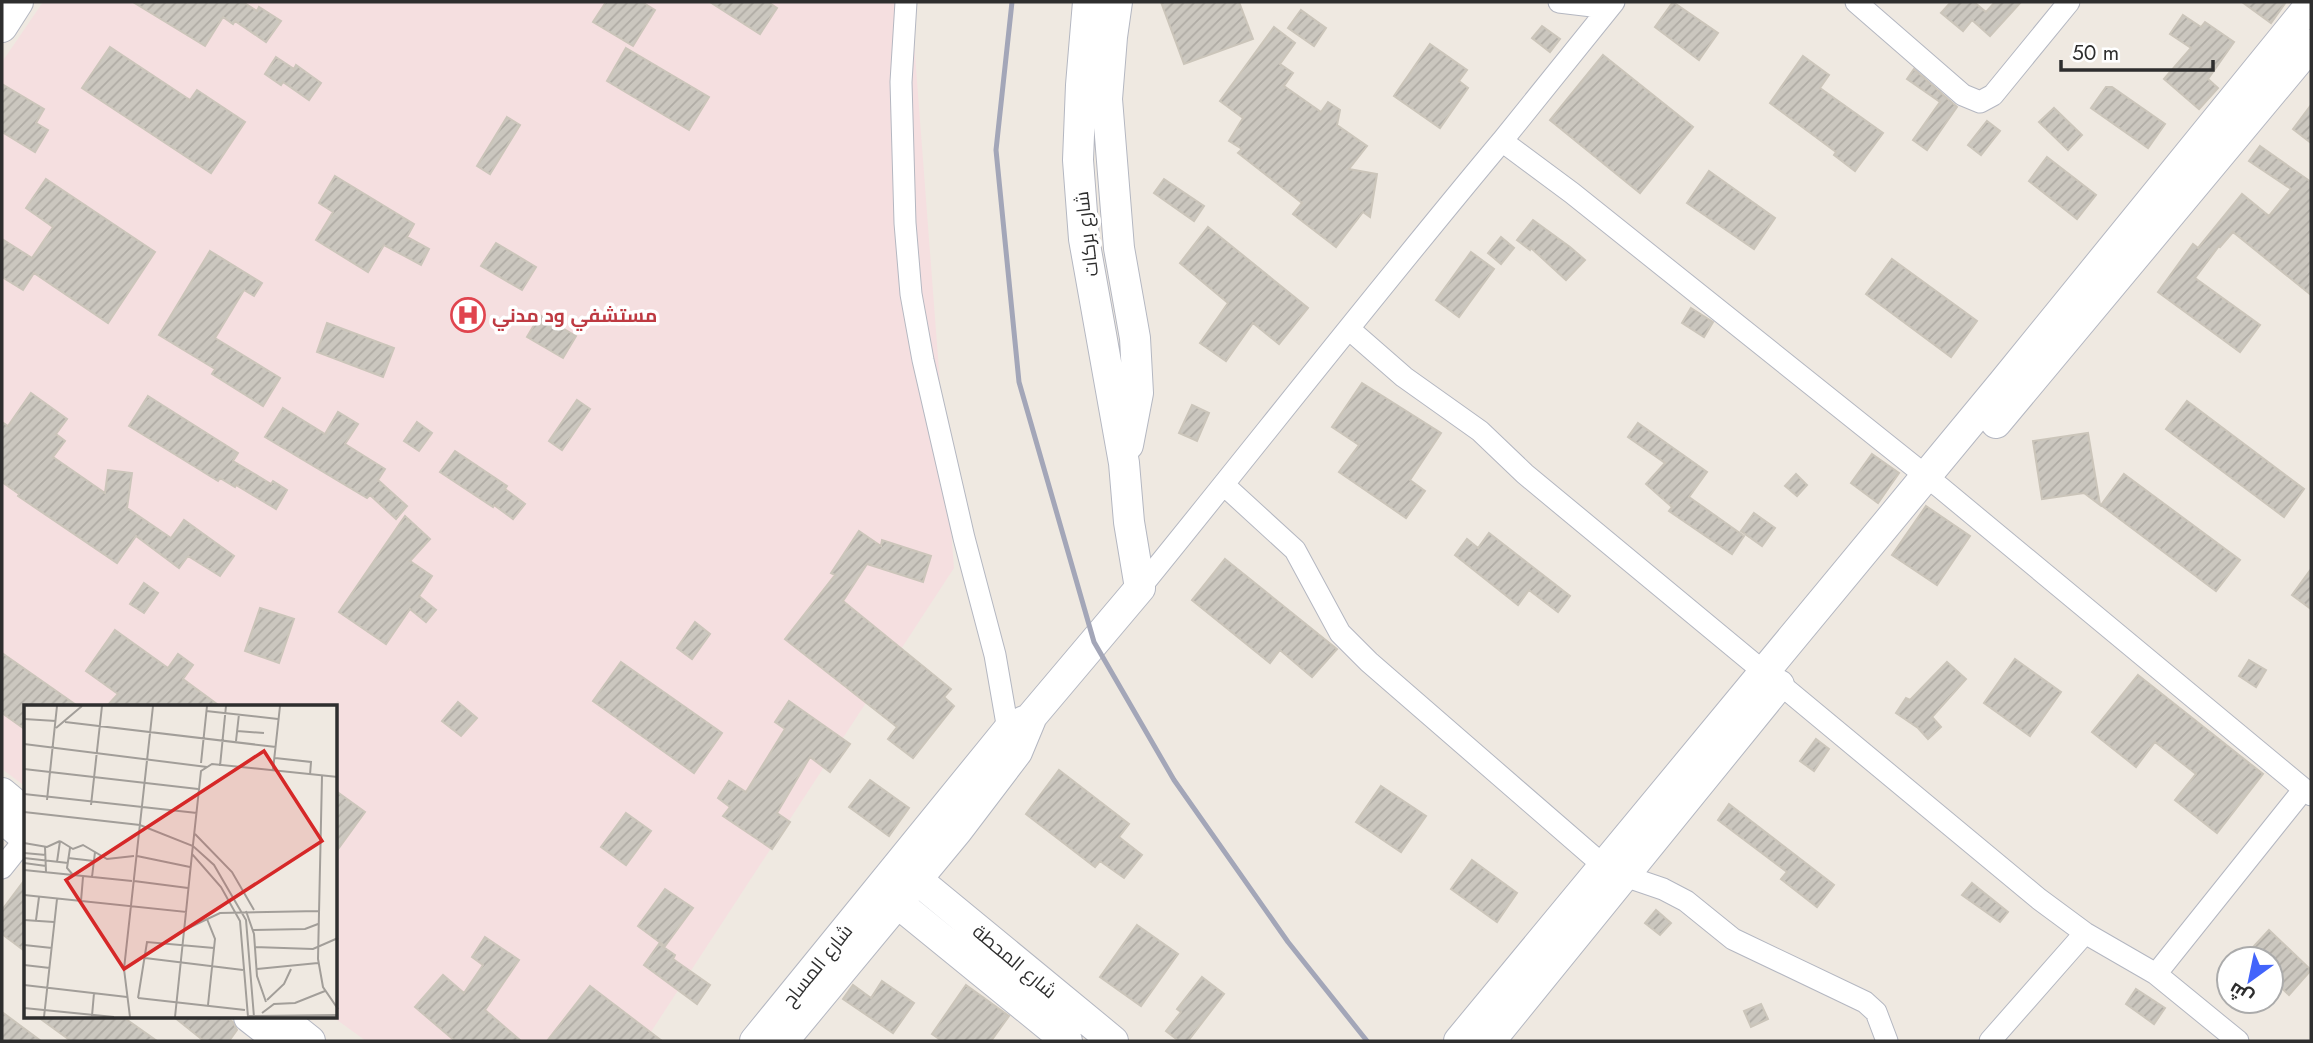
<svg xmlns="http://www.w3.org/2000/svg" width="2313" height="1043" viewBox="0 0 2313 1043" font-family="Jost,Cairo,sans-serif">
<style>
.medical{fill:#f5dfe0}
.building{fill:url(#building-hatch);stroke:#cbc5ba;stroke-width:2}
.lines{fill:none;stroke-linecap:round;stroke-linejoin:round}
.street-casing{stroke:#b4b7c1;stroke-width:23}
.secondary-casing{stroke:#b4b7c1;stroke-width:32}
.street{stroke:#fff;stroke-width:21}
.secondary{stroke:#fff;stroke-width:30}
.rail{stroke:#a3a6b8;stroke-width:5}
.labels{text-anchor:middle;stroke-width:7;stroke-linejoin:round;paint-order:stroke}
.street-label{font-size:19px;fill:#2e2e2e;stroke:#fff}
.health-label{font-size:19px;font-weight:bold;fill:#be3a42;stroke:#fff;text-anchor:start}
.inset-road{fill:none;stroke:#a29e99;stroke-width:2}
.view{fill:#d62828;fill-opacity:0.15;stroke:#d62828;stroke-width:3.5}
.inset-edge{fill:none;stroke:#2e2e2e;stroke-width:3.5}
</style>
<defs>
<pattern id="building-hatch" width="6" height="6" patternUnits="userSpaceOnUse" patternTransform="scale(1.75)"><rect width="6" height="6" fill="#cbc7bf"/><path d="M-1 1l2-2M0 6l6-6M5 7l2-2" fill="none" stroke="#afaba4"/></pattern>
</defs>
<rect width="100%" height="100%" fill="#efe9e1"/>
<!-- medical -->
<path class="medical" d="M 43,2 L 911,2 L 954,568 L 645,1041 L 366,1041 L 333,1017 L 336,1017 L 336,707 L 26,707 L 26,787 L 2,769 L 2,62 Z"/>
<!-- building -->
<path class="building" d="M 133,2 L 243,2 L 257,11 L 259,7 L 281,21 L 266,42 L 235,21 L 233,24 L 223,17 L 205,46 Z
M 606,2 L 642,2 L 655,10 L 633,46 L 593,22 Z
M 710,2 L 768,2 L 777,8 L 760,34 Z
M 1161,2 L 1239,2 L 1253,39 L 1184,64 Z
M 1673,2 L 1718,33 L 1699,60 L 1655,27 Z
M 1951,2 L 1974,2 L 1986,12 L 1995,2 L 2021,2 L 1990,36 L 1972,20 L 1963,31 L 1941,13 Z
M 2242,2 L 2286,2 L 2271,23 Z
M 1301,10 L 1326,28 L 1314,46 L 1288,28 Z
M 2183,15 L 2201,27 L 2205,22 L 2234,42 L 2208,79 L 2218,88 L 2199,109 L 2164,79 L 2191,48 L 2170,34 Z
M 1542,26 L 1560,39 L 1550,52 L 1532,38 Z
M 1274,27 L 1295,43 L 1280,64 L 1293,73 L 1284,86 L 1321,112 L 1328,102 L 1340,110 L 1337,125 L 1367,146 L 1349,169 L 1377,174 L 1370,217 L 1363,212 L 1336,247 L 1293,214 L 1302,203 L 1238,153 L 1242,149 L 1229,141 L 1243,118 L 1220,101 Z
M 1430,44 L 1467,70 L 1459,81 L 1468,88 L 1440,128 L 1394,96 Z
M 110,47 L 190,100 L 197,90 L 245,122 L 211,173 L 82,88 Z
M 626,48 L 709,97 L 689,130 L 607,81 Z
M 1603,55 L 1693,127 L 1640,193 L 1550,120 Z
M 1803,56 L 1829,75 L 1820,88 L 1883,133 L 1855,171 L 1834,155 L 1836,152 L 1770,103 Z
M 276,57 L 294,69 L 296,65 L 321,83 L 309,100 L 283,82 L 281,85 L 265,74 Z
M 1914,69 L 1957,107 L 1927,150 L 1913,140 L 1940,102 L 1907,79 Z
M 2,84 L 44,109 L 36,123 L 48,130 L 35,152 L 2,132 Z
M 2106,87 L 2112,87 L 2165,124 L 2148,148 L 2091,108 Z
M 2311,105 L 2311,143 L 2293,129 Z
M 2054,108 L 2082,135 L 2068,150 L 2039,122 Z
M 507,117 L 520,125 L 490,174 L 477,166 Z
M 1987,121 L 2000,131 L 1981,155 L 1968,145 Z
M 2260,146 L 2311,182 L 2311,295 L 2233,232 L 2220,247 L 2219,246 L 2195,278 L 2260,325 L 2240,352 L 2158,292 L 2193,244 L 2198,248 L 2242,194 L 2269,216 L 2291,189 L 2249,161 Z
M 2047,157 L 2096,195 L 2077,219 L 2029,181 Z
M 1709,171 L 1775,218 L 1754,249 L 1687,203 Z
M 335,176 L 414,224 L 407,237 L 429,249 L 421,265 L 384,245 L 368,272 L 316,240 L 333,212 L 319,203 Z
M 46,179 L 155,252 L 108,323 L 34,273 L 23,290 L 2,277 L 2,239 L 32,258 L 53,227 L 26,208 Z
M 1164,179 L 1204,206 L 1194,221 L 1154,193 Z
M 1533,220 L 1570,247 L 1585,260 L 1566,280 L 1531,248 L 1530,250 L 1517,240 Z
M 1208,227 L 1308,308 L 1279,344 L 1253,323 L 1226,361 L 1200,343 L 1228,303 L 1180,263 Z
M 1501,237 L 1514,248 L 1501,264 L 1488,253 Z
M 496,243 L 536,267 L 522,290 L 481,266 Z
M 210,251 L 262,283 L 254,296 L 244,290 L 215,338 L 280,378 L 263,406 L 212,374 L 215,369 L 159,335 Z
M 1471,252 L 1494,269 L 1459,317 L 1436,300 Z
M 1892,259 L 1977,321 L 1951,357 L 1866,294 Z
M 1691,308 L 1713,322 L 1704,337 L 1682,323 Z
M 540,315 L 576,336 L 563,358 L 527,337 Z
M 327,323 L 394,348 L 383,377 L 317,352 Z
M 1362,383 L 1441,433 L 1410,480 L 1425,491 L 1406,518 L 1339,472 L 1359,445 L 1332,427 Z
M 31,393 L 67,419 L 56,434 L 65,441 L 53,457 L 105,493 L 108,470 L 132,473 L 127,508 L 171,538 L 184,520 L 216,543 L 234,556 L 220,576 L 188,556 L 179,568 L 136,536 L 117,563 L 18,496 L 19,494 L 2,482 L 2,422 L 8,426 Z
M 148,396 L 238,453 L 233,461 L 271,484 L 273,481 L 287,490 L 276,509 L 236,485 L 235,487 L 220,478 L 218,481 L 129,426 Z
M 577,400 L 590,409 L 562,450 L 549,441 Z
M 2187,401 L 2304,489 L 2284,517 L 2166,429 Z
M 1192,405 L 1209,413 L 1197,441 L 1179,433 Z
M 283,408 L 325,434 L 338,412 L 358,424 L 345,444 L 385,469 L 378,480 L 407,506 L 396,519 L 370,495 L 367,498 L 265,437 Z
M 417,422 L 432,433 L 419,451 L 404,441 Z
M 1638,423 L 1707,472 L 1689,497 L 1744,536 L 1732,554 L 1669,511 L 1672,507 L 1646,484 L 1665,463 L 1628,437 Z
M 2088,433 L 2100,505 L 2084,493 L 2042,499 L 2033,441 Z
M 455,451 L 507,486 L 505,489 L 525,504 L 513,519 L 494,505 L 493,507 L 440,472 Z
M 1872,454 L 1899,473 L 1878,503 L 1851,483 Z
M 1796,474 L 1807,485 L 1797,496 L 1785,486 Z
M 2124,474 L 2240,560 L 2216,591 L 2101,505 Z
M 1926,506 L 1970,536 L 1937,585 L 1892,555 Z
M 1754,513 L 1775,528 L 1762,546 L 1741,531 Z
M 405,516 L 430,539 L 410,561 L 432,576 L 419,596 L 436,610 L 426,622 L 410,609 L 386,644 L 339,612 Z
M 859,531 L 881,546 L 882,540 L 931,556 L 923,582 L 867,564 L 843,601 L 951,689 L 944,697 L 954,706 L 913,758 L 888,739 L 897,727 L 785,639 L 835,575 L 831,573 Z
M 1489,533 L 1570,596 L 1558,612 L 1529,590 L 1518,605 L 1455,555 L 1467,539 L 1478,548 Z
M 1225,559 L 1337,649 L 1312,677 L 1280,650 L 1270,663 L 1192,600 Z
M 2311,569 L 2311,609 L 2292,595 Z
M 144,583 L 158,593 L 144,613 L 130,604 Z
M 260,608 L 294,619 L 279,663 L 245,651 Z
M 695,622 L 710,634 L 692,659 L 677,648 Z
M 115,630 L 168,668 L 178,654 L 193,665 L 183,679 L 221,707 L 106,707 L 118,694 L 86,671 Z
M 2,653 L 79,707 L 26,707 L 26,730 L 2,713 Z
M 2015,659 L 2061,692 L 2030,736 L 1984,703 Z
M 2249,660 L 2266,670 L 2256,687 L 2239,676 Z
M 621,662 L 722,733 L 694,773 L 593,701 Z
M 1947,662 L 1966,679 L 1932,717 L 1941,727 L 1928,739 L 1918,728 L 1896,713 L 1906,698 L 1910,700 Z
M 2138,675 L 2263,774 L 2217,833 L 2175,800 L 2196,774 L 2155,742 L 2136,767 L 2092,732 Z
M 789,701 L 850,744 L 830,772 L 810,757 L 777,813 L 790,822 L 772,849 L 723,816 L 730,807 L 718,798 L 729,781 L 746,792 L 785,729 L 775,722 Z
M 458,702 L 477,718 L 461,736 L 442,721 Z
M 1816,739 L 1829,749 L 1814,771 L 1800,761 Z
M 1059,770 L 1129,824 L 1119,837 L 1142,855 L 1124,878 L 1100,861 L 1095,867 L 1026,814 Z
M 870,780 L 909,808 L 889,836 L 849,807 Z
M 1381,786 L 1426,816 L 1401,852 L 1356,822 Z
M 336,791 L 365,812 L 336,852 Z
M 1729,804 L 1834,885 L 1817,907 L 1781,879 L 1787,872 L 1718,820 Z
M 626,813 L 651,831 L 626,865 L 601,847 Z
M 1472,860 L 1517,893 L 1497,922 L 1451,889 Z
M 26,878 L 26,952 L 2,934 L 2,910 Z
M 1972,883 L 2008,912 L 2000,922 L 1962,895 Z
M 665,889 L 693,908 L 665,946 L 638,926 Z
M 1656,910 L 1671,923 L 1660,935 L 1645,923 Z
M 1137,925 L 1178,954 L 1141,1006 L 1100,977 Z
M 2269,930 L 2311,970 L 2289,995 L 2271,978 L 2271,959 L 2242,959 Z
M 485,937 L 519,960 L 485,1010 L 521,1041 L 455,1041 L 415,1007 L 443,975 L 464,993 L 483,965 L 472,957 Z
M 659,944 L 675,955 L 673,959 L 710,985 L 697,1004 L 644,965 Z
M 1202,977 L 1224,994 L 1188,1041 L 1179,1041 L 1166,1031 L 1181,1012 L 1177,1009 Z
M 882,981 L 914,1003 L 893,1033 L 843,999 L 853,985 L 871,998 Z
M 966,985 L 1009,1016 L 991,1041 L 942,1041 L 932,1034 Z
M 590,986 L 662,1041 L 547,1041 Z
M 2136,989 L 2165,1008 L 2154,1024 L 2126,1004 Z
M 1761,1004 L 1768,1019 L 1751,1027 L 1744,1011 Z
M 2,1012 L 41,1041 L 2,1041 Z
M 38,1017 L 123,1017 L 157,1041 L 71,1041 Z
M 174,1017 L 225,1017 L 233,1022 L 237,1030 L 229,1041 L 204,1041 Z"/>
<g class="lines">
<!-- street casing -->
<g class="street-casing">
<path id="street" d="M 906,2 L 901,82 L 905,223 L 911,294 L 923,360 L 964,538 L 995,655 L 1008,730 L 1012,740
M 1559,2 L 1609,8
M 1856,2 L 1963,95 L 1980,102 L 1993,95 L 2069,2
M 1502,141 L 1614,2
M 1349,329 L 1404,377 L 1480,431 L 1525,474 L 1764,672
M 1224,485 L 1295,550 L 1340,633 L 1369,662 L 1604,866
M 1140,588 C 1261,439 1379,288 1502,141 L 1572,193 L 1941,488 L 2311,795
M 1780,684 L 2039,899 L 2085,933 L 2156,974 L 2238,1041
M 2,868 L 26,838
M 1625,876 L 1663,889 L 1686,901 L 1733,939 L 1865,1002 L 1876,1012 L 1887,1041
M 2156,974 L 2304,789
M 1990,1041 L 2085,933"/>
</g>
<!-- secondary casing -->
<g class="secondary-casing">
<path id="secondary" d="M 1117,2 L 1112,37 L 1107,99 L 1119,248 L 1135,338 L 1138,393 L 1128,445
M 2,27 L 18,2
M 1996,423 L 2311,45
M 2,793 L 26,813
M 2,818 L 26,838
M 903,868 L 1113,1041
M 883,891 L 1067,1041
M 249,1017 L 280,1041
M 280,1017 L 310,1041
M 755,1041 L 1008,730 L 1024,721
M 783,1041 L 957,831 L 1017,752 L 1032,716 L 1140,588 L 1129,522 L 1124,463 L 1084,239 L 1078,160 L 1081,85 L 1088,2
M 1459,1041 L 2003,383 L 2311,4
M 1490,1041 L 1779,685"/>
</g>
<!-- street -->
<use href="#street" class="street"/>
<!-- secondary -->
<use href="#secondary" class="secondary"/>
<!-- rail -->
<path class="rail" d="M 1012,2 L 996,150 L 1019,382 L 1094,642 L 1174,780 L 1288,942 L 1367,1041"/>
</g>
<!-- icons -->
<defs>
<g id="hospital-ring" transform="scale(1.75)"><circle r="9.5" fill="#fff" stroke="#e0444e" stroke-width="1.5"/><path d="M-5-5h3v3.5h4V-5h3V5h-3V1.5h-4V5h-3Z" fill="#e0444e"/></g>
</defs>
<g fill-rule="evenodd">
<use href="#hospital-ring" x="468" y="315"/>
</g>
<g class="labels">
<!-- street labels -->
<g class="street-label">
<text transform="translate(1086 234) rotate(-97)" y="7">شارع بركات</text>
<text transform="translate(1015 961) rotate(40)" y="7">شارع المحطة</text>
<text transform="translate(817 965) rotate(-51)" y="7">شارع المساح</text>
</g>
<!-- health labels -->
<g class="health-label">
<text x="492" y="322">مستشفي ود مدني</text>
</g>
</g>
<!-- overview -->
<g transform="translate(24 705)">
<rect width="313" height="313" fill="#efe9e1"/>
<path class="inset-road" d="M 182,6 L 254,14M 0,14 L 32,16M 41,17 L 252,42M 32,23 L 58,1M 213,26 L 240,28M 212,36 L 215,9M 0,39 L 183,62M 251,53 L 287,57 L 286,70M 177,58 L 183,1M 196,61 L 202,1M 0,64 L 174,84M 249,65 L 256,1M 298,71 L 294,254 L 299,282 L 314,304M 0,89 L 173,108M 23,95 L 33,1M 67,100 L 78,1M 0,107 L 116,120 L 169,141 L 190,160 L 222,215 L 230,312M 171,129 L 208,167 L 230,205M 36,136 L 49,144 L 59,140 L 83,154 L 110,151M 0,138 L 23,142 L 36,136M 21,142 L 22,167M 46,143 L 43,163 L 49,170M 0,148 L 22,150M 113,151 L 166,162M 0,153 L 44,158M 44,153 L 70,156M 33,157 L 36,136M 0,158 L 22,161M 0,165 L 108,176M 68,172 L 71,147M 110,176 L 164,183M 0,190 L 162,207 L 168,149M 57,196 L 59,172M 222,206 L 230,229 L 233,271 L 242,297M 183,214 L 191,234 L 184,300M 0,215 L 30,217M 12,215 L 15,192M 160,225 L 196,208 L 295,206M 228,225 L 281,224 L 294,219M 0,240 L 28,243M 230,242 L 289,244 L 314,233M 121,253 L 219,265M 0,260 L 26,263M 233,264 L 294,258M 0,280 L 103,292M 114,293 L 123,237 L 190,243M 114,293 L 221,305M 243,295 L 260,279 L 267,264M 0,303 L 90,312M 238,308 L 250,299 L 271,298 L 301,286M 68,311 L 70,288M 224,311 L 314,310M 20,312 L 33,194M 106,312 L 100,264 L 129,1M 151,312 L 162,207M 224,312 L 216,216 L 197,182 L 168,149 L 177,66 L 188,59 L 314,72"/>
<path class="view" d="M 240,46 L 298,136 L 100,264 L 42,175 Z"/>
<rect width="313" height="313" class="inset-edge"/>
</g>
<!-- border -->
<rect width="2313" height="1043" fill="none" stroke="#2e2e2e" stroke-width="7"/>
<!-- north arrow -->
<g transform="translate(2250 980) rotate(213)"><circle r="33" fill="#ffffff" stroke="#ababab" stroke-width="2"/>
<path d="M0-5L12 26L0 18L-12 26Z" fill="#4264fb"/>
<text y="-10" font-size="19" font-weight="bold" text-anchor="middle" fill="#2e2e2e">ش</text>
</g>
<!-- scale -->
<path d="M2061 60v10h152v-10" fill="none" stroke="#2e2e2e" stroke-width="3.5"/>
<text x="2072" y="60" font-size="21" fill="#2e2e2e" stroke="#ffffff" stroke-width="5" paint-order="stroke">50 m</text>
</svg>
